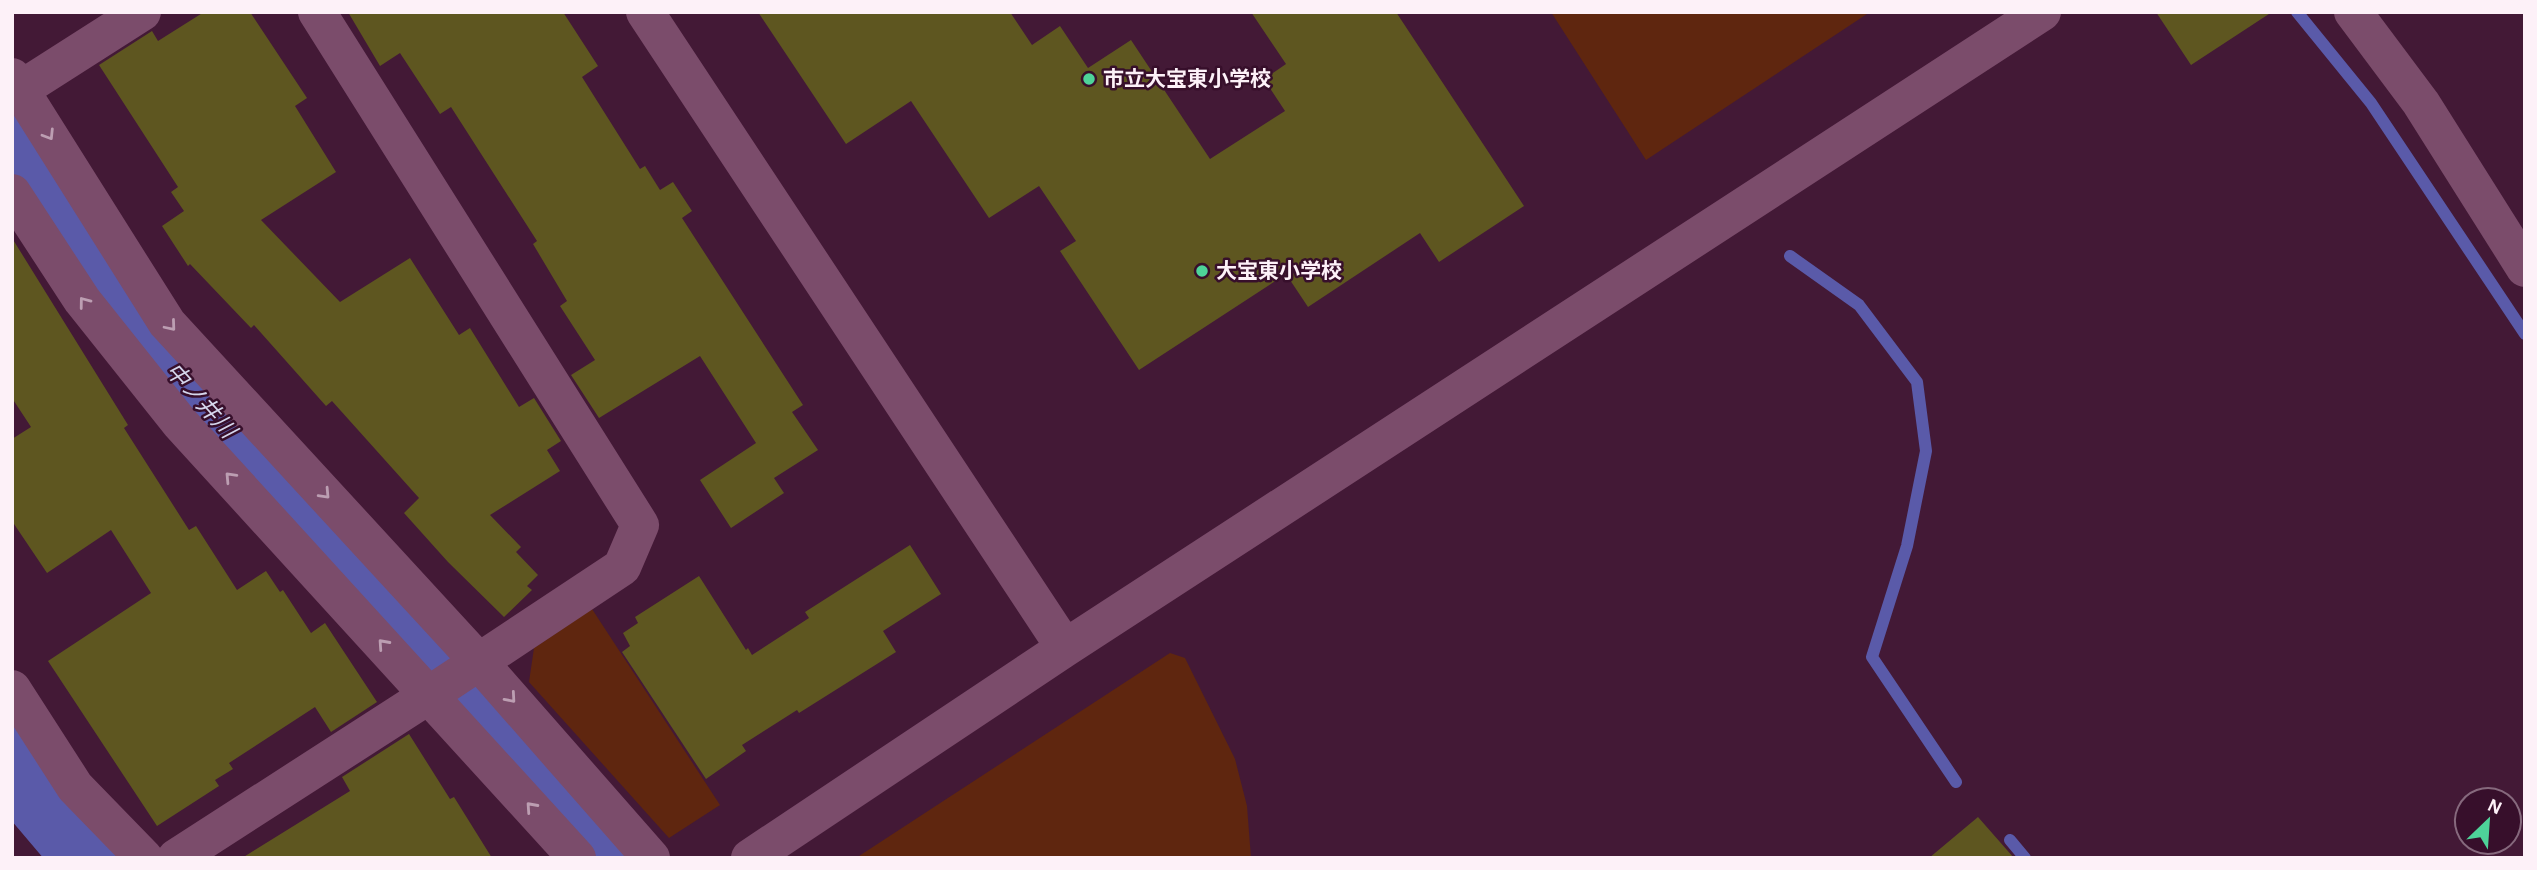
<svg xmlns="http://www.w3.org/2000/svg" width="2537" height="870" viewBox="0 0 2537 870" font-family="'Alegreya Sans','Noto Sans JP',sans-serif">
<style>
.green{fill:#5f260f}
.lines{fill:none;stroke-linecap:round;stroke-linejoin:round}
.stream{stroke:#5a5aa9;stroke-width:12}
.river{stroke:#5a5aa9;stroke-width:79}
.building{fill:#5e5620}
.minor{stroke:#7b4c6b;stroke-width:38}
.oneway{stroke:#bc9eb2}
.poi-dot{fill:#4ed399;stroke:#370f2b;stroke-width:2.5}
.labels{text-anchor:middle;stroke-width:5;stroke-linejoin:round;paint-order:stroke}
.poi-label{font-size:21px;font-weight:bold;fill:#fdf1f8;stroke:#370f2b;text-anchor:start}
.water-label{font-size:23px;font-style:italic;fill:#d5d7ed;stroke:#370f2b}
</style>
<rect width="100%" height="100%" fill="#431936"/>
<!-- green -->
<path class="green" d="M 1551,12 L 1870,12 L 1646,160 Z
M 592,609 L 720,805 L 669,838 L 529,682 L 534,648 Z
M 1170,653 L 1185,658 L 1235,759 L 1247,806 L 1251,858 L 856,858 Z"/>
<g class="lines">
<!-- stream -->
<path class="stream" d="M 2297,12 L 2371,103 L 2525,334
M 1790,256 L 1859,305 L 1917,382 L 1926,451 L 1907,546 L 1872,657 L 1956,782
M 2010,840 L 2025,858"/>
<!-- river -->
<path class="river" d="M 16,136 L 143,336 L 419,640
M 486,714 L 615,858
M 12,742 L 39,792 L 95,858"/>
</g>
<!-- building -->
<path class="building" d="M 204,12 L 250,12 L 307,98 L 295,106 L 336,172 L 261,220 L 340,302 L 410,258 L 459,335 L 470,328 L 519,407 L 534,398 L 561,441 L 547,450 L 560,471 L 490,515 L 521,547 L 516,552 L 538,575 L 527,586 L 532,590 L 504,617 L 448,562 L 404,513 L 419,498 L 332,401 L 326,406 L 254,325 L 251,328 L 190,264 L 188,266 L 162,226 L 184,211 L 171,192 L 178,187 L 99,65 L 152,31 L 158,41 Z
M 348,12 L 563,12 L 598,66 L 582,77 L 640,169 L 645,166 L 660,190 L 673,182 L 692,211 L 682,218 L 803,405 L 792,412 L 818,450 L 774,478 L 784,493 L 731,528 L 700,480 L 756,443 L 700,356 L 599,418 L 571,375 L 595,360 L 560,306 L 567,301 L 533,244 L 537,241 L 451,107 L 440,114 L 400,53 L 380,66 Z
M 758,12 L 1010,12 L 1032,45 L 1060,26 L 1088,68 L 1131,40 L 1210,159 L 1285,111 L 1264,79 L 1286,64 L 1251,12 L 1396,12 L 1524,206 L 1439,262 L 1420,233 L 1308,307 L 1286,274 L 1139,370 L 1060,251 L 1076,241 L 1039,186 L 989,218 L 911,101 L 846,144 Z
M 2156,12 L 2272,12 L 2191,65 Z
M 12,238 L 128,425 L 124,428 L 189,530 L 196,526 L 237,590 L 266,571 L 280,592 L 283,590 L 311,633 L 325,623 L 377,702 L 331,732 L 315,707 L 229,763 L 233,769 L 215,780 L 219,786 L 157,826 L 48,661 L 151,593 L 111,530 L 47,573 L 12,521 L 12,439 L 31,427 L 12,398 Z
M 910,545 L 941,594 L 883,631 L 896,652 L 799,713 L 797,710 L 742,745 L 746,751 L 706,779 L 622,652 L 630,646 L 623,633 L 638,623 L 635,617 L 699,576 L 746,650 L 748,648 L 752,655 L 809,618 L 805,612 Z
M 409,734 L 450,799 L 454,797 L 492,858 L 242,858 L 350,791 L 342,777 Z
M 1978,817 L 2014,858 L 1929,858 Z"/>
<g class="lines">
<!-- minor -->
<path class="minor" d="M 645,12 L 1065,648
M 2353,12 L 2421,103 L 2525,268
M 12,77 L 167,323 L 479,662 L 651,858
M 12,95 L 142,12
M 12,193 L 82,300 L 180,423 L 577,858
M 12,689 L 75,787 L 144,858
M 176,858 L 429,695 L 622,567 L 640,525 L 317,12
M 750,858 L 1065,648 L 2042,12"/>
</g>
<!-- one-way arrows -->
<defs><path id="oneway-chevron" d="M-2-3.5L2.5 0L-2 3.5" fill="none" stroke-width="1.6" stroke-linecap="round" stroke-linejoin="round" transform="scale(1.75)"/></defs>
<g class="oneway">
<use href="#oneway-chevron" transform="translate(49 135) rotate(58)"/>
<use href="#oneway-chevron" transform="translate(84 302) rotate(-127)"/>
<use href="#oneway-chevron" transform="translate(171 326) rotate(50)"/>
<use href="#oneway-chevron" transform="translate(230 477) rotate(-133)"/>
<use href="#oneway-chevron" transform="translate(325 494) rotate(47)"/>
<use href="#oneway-chevron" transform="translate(383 644) rotate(-132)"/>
<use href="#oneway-chevron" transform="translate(511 698) rotate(49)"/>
<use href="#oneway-chevron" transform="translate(531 807) rotate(-132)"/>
</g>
<!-- markers -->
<g class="poi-dot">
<circle cx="1089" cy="79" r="7"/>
<circle cx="1202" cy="271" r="7"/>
</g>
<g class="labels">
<!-- poi labels -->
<g class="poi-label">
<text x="1103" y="86">市立大宝東小学校</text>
<text x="1216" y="278">大宝東小学校</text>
</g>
<!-- water labels -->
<g class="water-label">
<text transform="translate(201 400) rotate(48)" y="8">中ノ井川</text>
</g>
</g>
<!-- border -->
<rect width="2537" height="870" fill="none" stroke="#fdf1f8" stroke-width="28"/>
<!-- north arrow -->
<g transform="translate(2488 821) rotate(25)"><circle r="33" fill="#370f2b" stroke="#86697d" stroke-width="2"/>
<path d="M0-5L12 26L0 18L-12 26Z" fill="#4ed399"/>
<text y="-10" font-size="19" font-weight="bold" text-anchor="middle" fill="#fdf1f8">N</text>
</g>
</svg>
